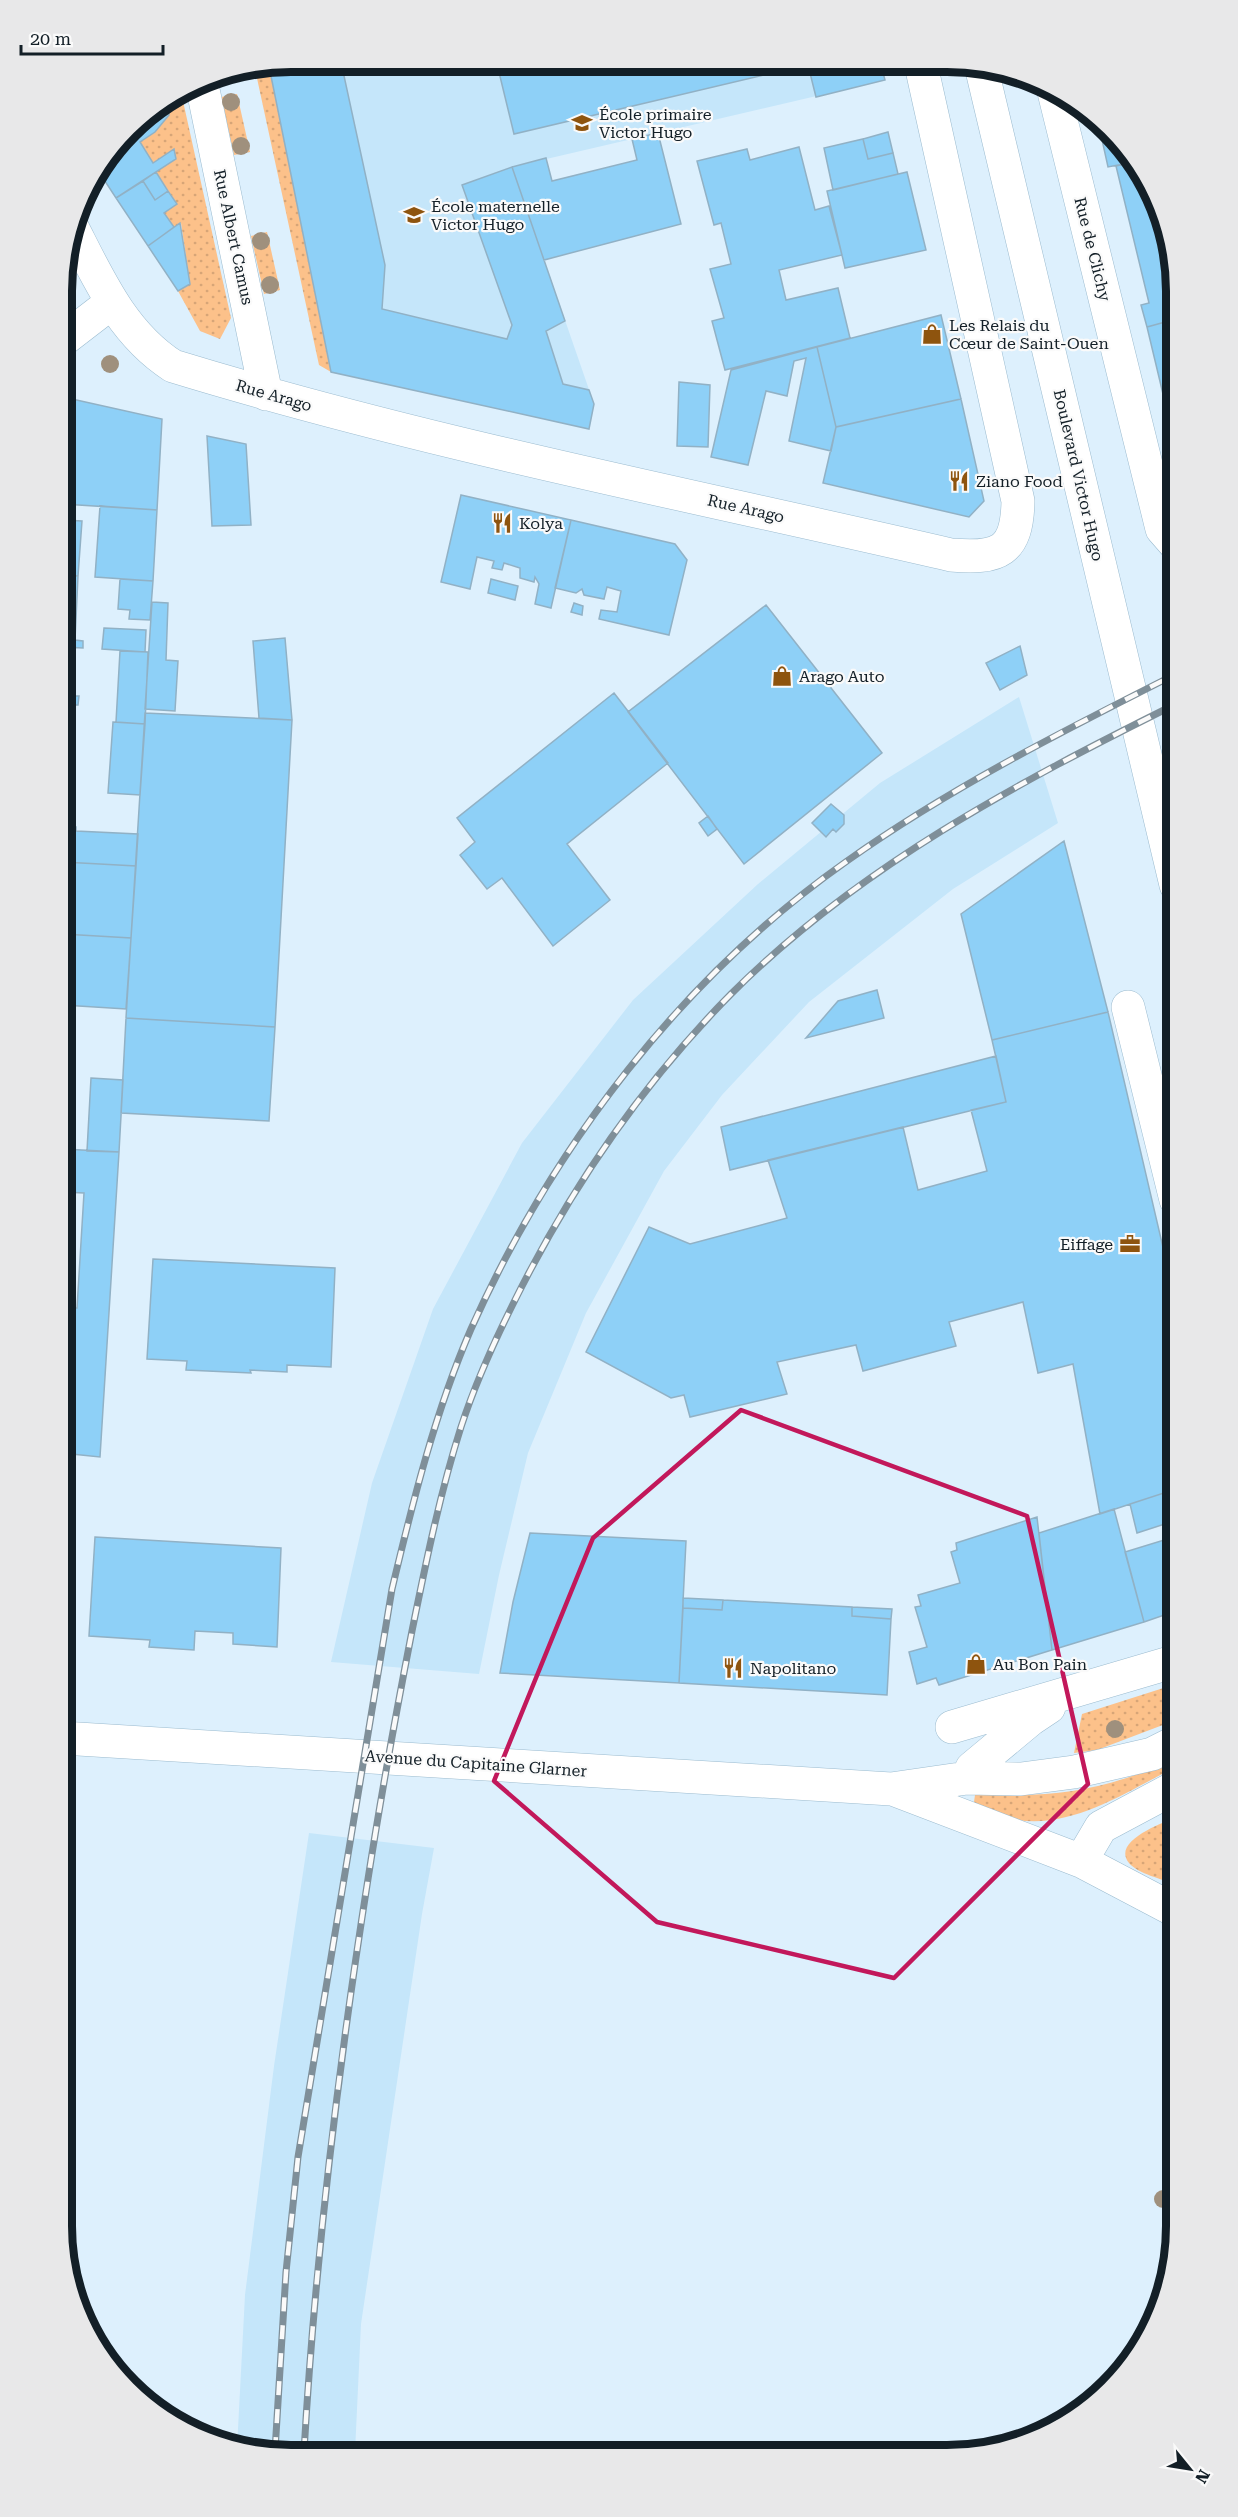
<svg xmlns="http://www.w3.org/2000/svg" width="1238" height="2517" viewBox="0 0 1238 2517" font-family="'Roboto Serif',serif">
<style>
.built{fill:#c5e6fa}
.grass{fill:url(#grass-dots)}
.building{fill:#8ed0f7;stroke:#91b1c5;stroke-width:1.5}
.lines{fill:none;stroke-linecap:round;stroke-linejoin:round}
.minor-casing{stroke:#9bbbcf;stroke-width:34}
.major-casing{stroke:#9bbbcf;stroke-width:34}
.minor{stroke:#fff;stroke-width:33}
.major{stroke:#fff;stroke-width:33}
.rail-casing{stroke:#7f8f99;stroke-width:7}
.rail{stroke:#fafafa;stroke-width:4.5;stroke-dasharray:14;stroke-linecap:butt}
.tree{fill:#9f907d}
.marked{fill:none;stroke:#c2185b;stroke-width:4.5;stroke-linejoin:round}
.labels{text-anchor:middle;stroke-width:4.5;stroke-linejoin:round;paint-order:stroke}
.poi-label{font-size:16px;fill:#131f27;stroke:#fafafa;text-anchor:start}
.street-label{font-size:16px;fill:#131f27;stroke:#fafafa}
.rim{fill:none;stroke:#131f27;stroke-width:8}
</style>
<defs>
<pattern id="grass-dots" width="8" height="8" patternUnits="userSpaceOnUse" patternTransform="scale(1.5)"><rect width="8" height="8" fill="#fcc18a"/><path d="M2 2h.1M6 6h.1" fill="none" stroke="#d7a577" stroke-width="1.8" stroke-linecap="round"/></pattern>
</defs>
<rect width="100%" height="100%" fill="#ddf0fd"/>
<!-- built -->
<path class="built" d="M 291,62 L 881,65 L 885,80 L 512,167 L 594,404 L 589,429 L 331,372 L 269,66 Z
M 1019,697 L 1058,823 L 953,889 L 809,1002 L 722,1095 L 664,1171 L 586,1313 L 528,1453 L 499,1575 L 479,1674 L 331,1662 L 372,1483 L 433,1309 L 522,1143 L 633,1000 L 758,884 L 880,783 Z
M 309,1833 L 434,1848 L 422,1914 L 361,2324 L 355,2452 L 246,2451 L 237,2448 L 245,2295 L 274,2066 Z"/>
<!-- grass -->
<path class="grass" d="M 269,66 L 271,76 L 331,372 L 319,365 L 255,69 Z
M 181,92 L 231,318 L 220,339 L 200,331 L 178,291 L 190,284 L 181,223 L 174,227 L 164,213 L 177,204 L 156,172 L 176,159 L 174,149 L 153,163 L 140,142 L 155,132 L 169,115 L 167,101 Z
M 237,94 L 250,152 L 234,155 L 221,97 Z
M 267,232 L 280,290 L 264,294 L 251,236 Z
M 1176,1684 L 1176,1720 L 1097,1750 L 1074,1753 L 1082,1714 Z
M 1176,1758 L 1176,1767 C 1123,1793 1060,1838 998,1815 C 989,1811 981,1809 974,1802 L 975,1795 C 1055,1797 1103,1792 1176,1758 Z
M 1176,1817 L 1176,1885 C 1163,1879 1138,1874 1129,1863 C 1111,1841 1163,1823 1176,1817 Z"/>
<!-- building -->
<path class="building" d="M 341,62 L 385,265 L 382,309 L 507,339 L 512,325 L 462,185 L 512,167 L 565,321 L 546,331 L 563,384 L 589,390 L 594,404 L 589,429 L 331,372 L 271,76 Z
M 502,63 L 806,65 L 514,134 L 497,64 Z
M 808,65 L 881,65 L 885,80 L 816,97 Z
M 167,101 L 169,115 L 155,132 L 140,142 L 153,163 L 174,149 L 176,159 L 116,198 L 99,172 L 139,119 Z
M 1097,117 L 1099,119 L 1134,162 L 1108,167 Z
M 888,132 L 893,153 L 868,159 L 863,139 Z
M 658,133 L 681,224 L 544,260 L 512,167 L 546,158 L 552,181 L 637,160 L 632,139 Z
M 863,139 L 868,159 L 893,153 L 898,174 L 833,190 L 824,148 Z
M 799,147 L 815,210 L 829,206 L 842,255 L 779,270 L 786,300 L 838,288 L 850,338 L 725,370 L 712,321 L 724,318 L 710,269 L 731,264 L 721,223 L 714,225 L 697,161 L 747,149 L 750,160 Z
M 1134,162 L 1146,176 L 1169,231 L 1176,291 L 1176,319 L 1147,327 L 1141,305 L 1149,303 L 1116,166 Z
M 156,172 L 168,191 L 155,200 L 143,181 Z
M 907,172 L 926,250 L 845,268 L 827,191 Z
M 143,181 L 155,200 L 168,191 L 177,204 L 164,213 L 174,227 L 148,246 L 116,198 Z
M 180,223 L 190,284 L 178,291 L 148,246 Z
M 941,315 L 961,399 L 836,427 L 817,347 Z
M 1176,319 L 1176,435 L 1173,436 L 1147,327 Z
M 817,347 L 836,427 L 831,451 L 789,441 L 806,358 L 794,361 L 787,396 L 766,391 L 748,465 L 711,457 L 731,370 Z
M 679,382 L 710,385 L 708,447 L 677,446 Z
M 63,397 L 162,419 L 157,510 L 63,504 Z
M 961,399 L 984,501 L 969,517 L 823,483 L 836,427 Z
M 207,436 L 246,444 L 251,525 L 212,526 Z
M 461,495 L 571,520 L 551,608 L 535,604 L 539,584 L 535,577 L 534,582 L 520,578 L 520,568 L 504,563 L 502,570 L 492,568 L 494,561 L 477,557 L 470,589 L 441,582 Z
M 100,506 L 157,510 L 153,581 L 95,577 Z
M 63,520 L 82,521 L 78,576 L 63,575 Z
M 571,520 L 675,544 L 687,560 L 669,635 L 599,619 L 601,610 L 617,612 L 621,591 L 607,587 L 604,599 L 584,595 L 582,589 L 576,593 L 555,588 Z
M 63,575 L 78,576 L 75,640 L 83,641 L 83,648 L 63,647 Z
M 120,579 L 153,581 L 150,620 L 129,619 L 130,610 L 118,609 Z
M 491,579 L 518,586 L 515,600 L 488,593 Z
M 152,602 L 168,603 L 166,660 L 178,661 L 175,711 L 145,709 Z
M 574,603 L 583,606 L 582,615 L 571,612 Z
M 766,605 L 882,753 L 744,864 L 628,712 Z
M 104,628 L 146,630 L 145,652 L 102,649 Z
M 285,638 L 292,720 L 259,718 L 253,641 Z
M 1020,646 L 1027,675 L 1000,690 L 986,663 Z
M 63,647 L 74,648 L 72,696 L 79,696 L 78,705 L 71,705 L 70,719 L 63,719 Z
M 120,651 L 148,652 L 145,724 L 116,722 Z
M 614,693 L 668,763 L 567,844 L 610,900 L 553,946 L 502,878 L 487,889 L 460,855 L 475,842 L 457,818 Z
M 145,713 L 292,720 L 275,1027 L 126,1018 Z
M 63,719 L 66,719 L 63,753 L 71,753 L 71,765 L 63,764 Z
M 113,722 L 145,724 L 140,795 L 108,793 Z
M 63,790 L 63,826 L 76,827 L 76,831 L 138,834 L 136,866 L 63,862 Z
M 831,804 L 844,815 L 844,824 L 836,832 L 833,829 L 826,837 L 812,823 Z
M 708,816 L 717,829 L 708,836 L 699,823 Z
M 1064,841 L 1108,1012 L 992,1040 L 961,914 Z
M 63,862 L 136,866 L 131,938 L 63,934 Z
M 63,934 L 131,938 L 126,1009 L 63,1005 Z
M 877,990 L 884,1018 L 806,1038 L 838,1001 Z
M 1108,1012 L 1176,1303 L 1176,1489 L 1100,1514 L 1073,1364 L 1038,1373 L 1023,1302 L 949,1322 L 956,1346 L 863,1371 L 856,1345 L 777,1362 L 787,1394 L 690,1417 L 684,1395 L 671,1398 L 586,1352 L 649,1227 L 690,1244 L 787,1218 L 768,1160 L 903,1127 L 918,1190 L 987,1171 L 971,1110 L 1006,1102 L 992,1040 Z
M 126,1018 L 275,1027 L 269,1121 L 121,1113 Z
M 996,1056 L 1006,1102 L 730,1170 L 721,1127 Z
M 91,1078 L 123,1080 L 119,1152 L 87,1151 Z
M 63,1149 L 119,1152 L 100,1457 L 62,1453 L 66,1308 L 77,1308 L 84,1193 L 63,1192 Z
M 153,1259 L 335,1268 L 331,1367 L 287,1365 L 287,1372 L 250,1370 L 251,1373 L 186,1370 L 187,1361 L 147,1359 Z
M 1176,1489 L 1176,1611 L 1144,1622 L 1125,1552 L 1174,1537 L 1171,1522 L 1137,1533 L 1130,1504 Z
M 1114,1509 L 1144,1622 L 1052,1650 L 1039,1533 Z
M 1037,1517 L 1052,1650 L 939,1685 L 936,1678 L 917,1684 L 909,1652 L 927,1647 L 915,1607 L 921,1606 L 918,1595 L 960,1583 L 951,1552 L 957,1550 L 956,1543 Z
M 530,1533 L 686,1541 L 679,1683 L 500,1673 L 513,1602 Z
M 95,1537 L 281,1548 L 277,1647 L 233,1644 L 233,1633 L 195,1631 L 194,1650 L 149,1647 L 150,1640 L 89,1636 Z
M 683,1598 L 723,1600 L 722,1610 L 683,1608 Z
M 723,1600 L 852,1607 L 852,1616 L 891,1619 L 887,1695 L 679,1683 L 683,1608 L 722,1610 Z
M 852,1607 L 892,1609 L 891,1619 L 852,1616 Z"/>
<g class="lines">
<!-- minor casing -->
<g class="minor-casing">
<path id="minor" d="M 201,80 L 266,394
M 1053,88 L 1162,529 L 1176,545
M 73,229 C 99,280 123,334 173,366 C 428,444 692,495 951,555 C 999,559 1017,552 1018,501 L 921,65
M 63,340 L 111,303
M 1128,1007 L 1176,1200
M 952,1727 L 1176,1661
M 62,1738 L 891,1789 L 967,1778 L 1021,1779 L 1074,1772 L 1152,1754 L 1176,1742
M 967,1778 L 972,1768 L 1031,1719 L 1049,1707
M 893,1789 L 1081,1861 L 1176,1911
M 1081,1861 L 1101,1827 L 1176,1787"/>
</g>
<!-- major casing -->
<g class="major-casing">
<path id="major" d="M 981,66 L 1176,885"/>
</g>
<!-- minor -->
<use href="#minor" class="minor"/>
<!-- major -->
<use href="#major" class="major"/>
<!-- rail casing -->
<g class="rail-casing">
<path id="rail" d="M 275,2451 L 286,2272 L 298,2157 L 392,1589 C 413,1501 435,1412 471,1329 C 553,1146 682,977 847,861 C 950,788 1063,731 1176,674
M 304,2452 C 315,2259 338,2069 368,1879 C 381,1796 396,1713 412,1631 C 426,1562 440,1493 461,1427 C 475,1384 494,1342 514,1302 C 570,1189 642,1084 731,994 C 858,867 1017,783 1176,704"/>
</g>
<!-- rail -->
<use href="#rail" class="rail"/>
</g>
<!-- trees -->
<g class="tree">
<circle cx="231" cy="102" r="9"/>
<circle cx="241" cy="146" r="9"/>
<circle cx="261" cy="241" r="9"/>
<circle cx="270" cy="285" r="9"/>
<circle cx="110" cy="364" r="9"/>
<circle cx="1115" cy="1729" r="9"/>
<circle cx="1163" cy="2199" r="9"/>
</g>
<!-- marked area -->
<path class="marked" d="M 741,1410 L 1027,1516 L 1088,1784 L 894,1978 L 657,1922 L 494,1781 L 593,1538 Z"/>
<!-- icons -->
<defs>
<g id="school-bare" transform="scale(1.62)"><path d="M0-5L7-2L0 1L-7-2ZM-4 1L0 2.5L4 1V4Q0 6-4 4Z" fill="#8e540e" stroke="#fafafa" stroke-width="2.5" paint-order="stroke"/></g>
<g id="shop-bare" transform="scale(1.62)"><path d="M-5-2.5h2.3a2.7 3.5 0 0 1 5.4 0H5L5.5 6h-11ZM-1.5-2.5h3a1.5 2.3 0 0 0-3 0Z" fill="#8e540e" stroke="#fafafa" stroke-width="2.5" paint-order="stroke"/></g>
<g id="restaurant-bare" transform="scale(1.62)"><path d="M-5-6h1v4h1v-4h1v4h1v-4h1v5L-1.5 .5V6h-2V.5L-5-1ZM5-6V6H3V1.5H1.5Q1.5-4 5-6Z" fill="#8e540e" stroke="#fafafa" stroke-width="2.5" paint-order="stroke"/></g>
<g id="office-bare" transform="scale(1.62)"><path d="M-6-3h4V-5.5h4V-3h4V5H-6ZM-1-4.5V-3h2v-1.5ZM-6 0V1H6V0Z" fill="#8e540e" stroke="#fafafa" stroke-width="2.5" paint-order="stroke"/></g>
</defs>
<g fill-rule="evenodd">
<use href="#school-bare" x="582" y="123"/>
<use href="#school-bare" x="414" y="215"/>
<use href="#shop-bare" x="932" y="334"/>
<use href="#restaurant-bare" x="959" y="481"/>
<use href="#restaurant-bare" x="502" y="523"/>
<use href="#shop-bare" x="782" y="676"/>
<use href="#office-bare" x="1130" y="1244"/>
<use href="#shop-bare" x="976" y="1664"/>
<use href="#restaurant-bare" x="733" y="1668"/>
</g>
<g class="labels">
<!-- poi labels -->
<g class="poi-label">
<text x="599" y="120">École primaire<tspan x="599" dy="18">Victor Hugo</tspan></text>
<text x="431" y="212">École maternelle<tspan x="431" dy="18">Victor Hugo</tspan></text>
<text x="949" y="331">Les Relais du<tspan x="949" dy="18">Cœur de Saint-Ouen</tspan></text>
<text x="976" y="487">Ziano Food</text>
<text x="519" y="529">Kolya</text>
<text x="799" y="682">Arago Auto</text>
<text x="1113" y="1250" text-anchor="end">Eiffage</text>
<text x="993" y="1670">Au Bon Pain</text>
<text x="750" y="1674">Napolitano</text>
</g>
<!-- street labels -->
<g class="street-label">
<text transform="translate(234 237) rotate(78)" y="6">Rue Albert Camus</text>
<text transform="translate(1093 249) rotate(76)" y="6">Rue de Clichy</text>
<text transform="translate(274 395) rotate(16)" y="6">Rue Arago</text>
<text transform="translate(1079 475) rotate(77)" y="6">Boulevard Victor Hugo</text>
<text transform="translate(746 508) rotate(13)" y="6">Rue Arago</text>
<text transform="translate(476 1763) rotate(4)" y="6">Avenue du Capitaine Glarner</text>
</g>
</g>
<!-- crop -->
<path d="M0 0H1238V2517H0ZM291 72H947A219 219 0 0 1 1166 291V2226A219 219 0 0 1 947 2445H291A219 219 0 0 1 72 2226V291A219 219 0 0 1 291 72Z" fill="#e8e8e9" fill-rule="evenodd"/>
<path class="rim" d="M291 72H947A219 219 0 0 1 1166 291V2226A219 219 0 0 1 947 2445H291A219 219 0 0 1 72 2226V291A219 219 0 0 1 291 72Z"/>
<!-- north arrow -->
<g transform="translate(1190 2469) rotate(120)" stroke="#fafafa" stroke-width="4.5" paint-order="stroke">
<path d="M0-4.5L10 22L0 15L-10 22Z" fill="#131f27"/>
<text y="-9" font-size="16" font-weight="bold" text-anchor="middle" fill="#131f27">N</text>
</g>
<!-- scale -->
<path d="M21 45v9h142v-9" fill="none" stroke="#131f27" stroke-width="3"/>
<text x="30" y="45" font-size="18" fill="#131f27" stroke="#fafafa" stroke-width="4.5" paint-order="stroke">20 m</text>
</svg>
